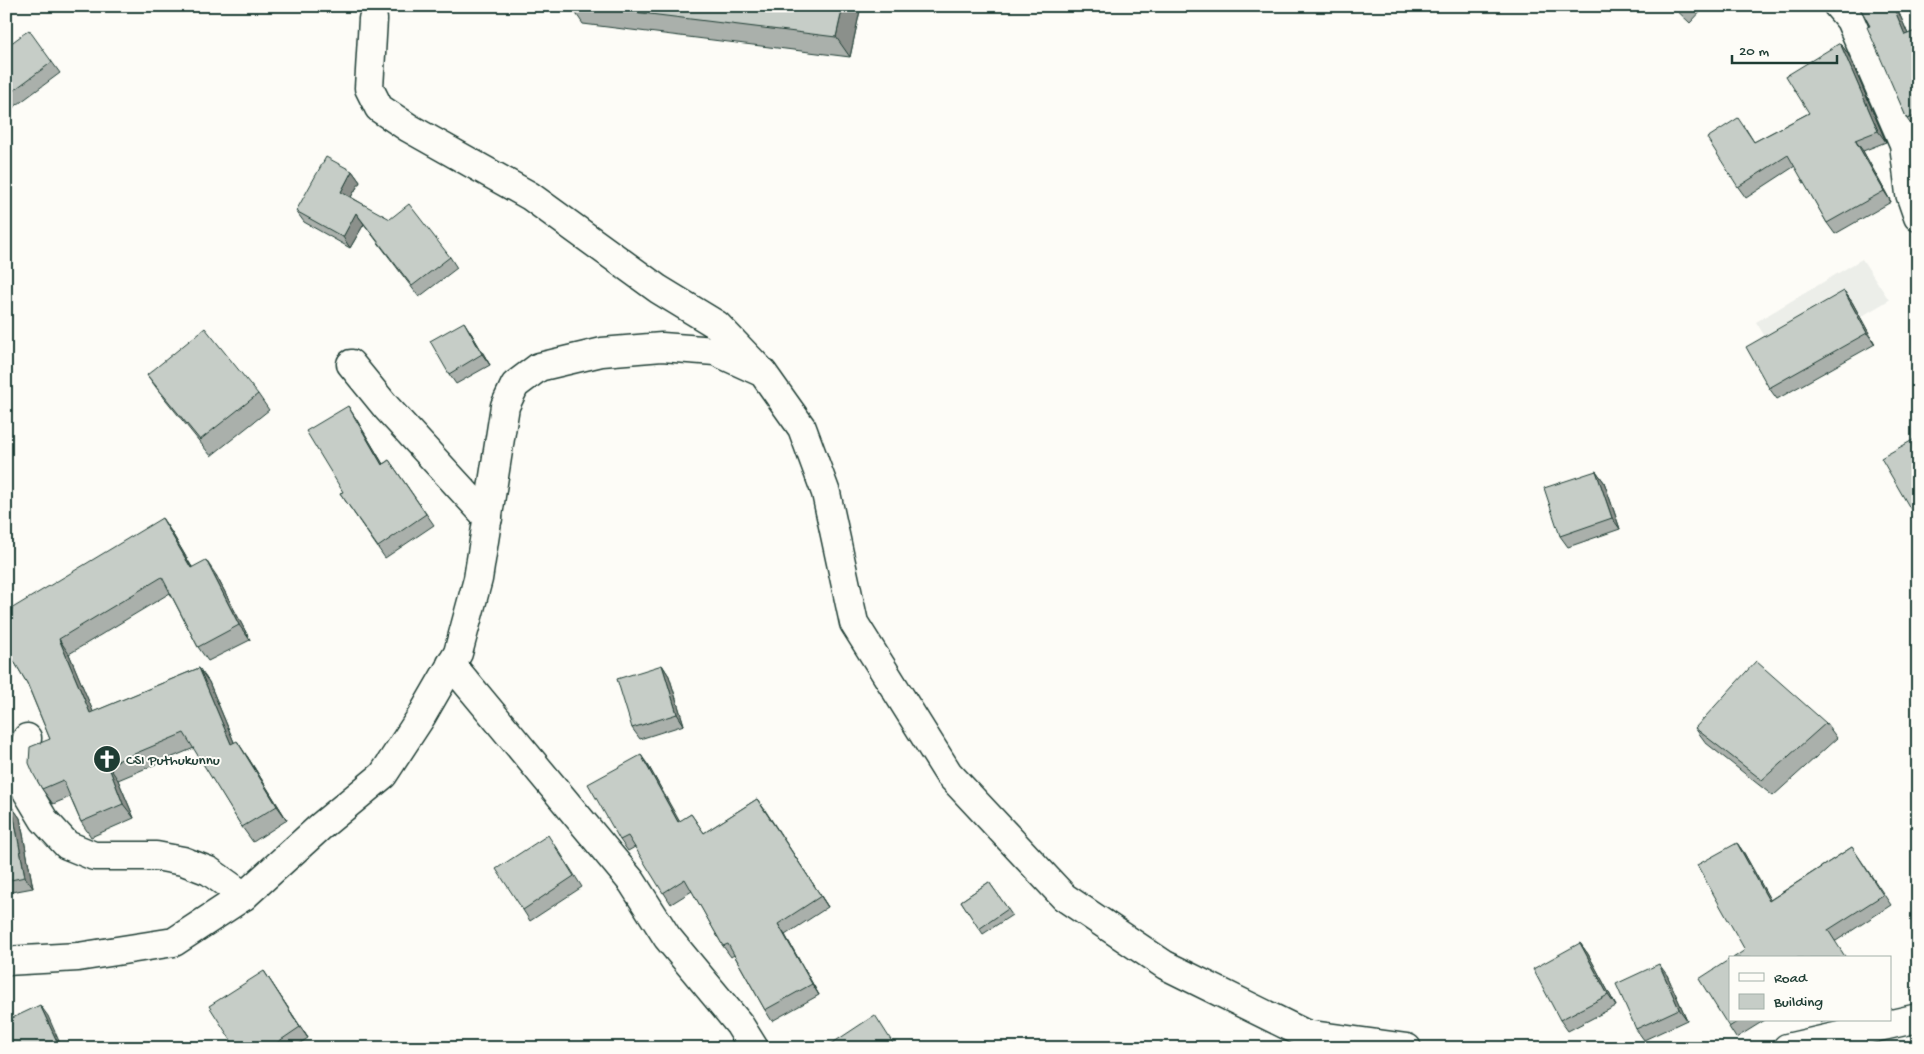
<svg xmlns="http://www.w3.org/2000/svg" width="1924" height="1054" viewBox="0 0 1924 1054" font-family="'Gochi Hand',sans-serif">
<style>
.built{fill:#eceee9}
.lines{fill:none;stroke-linecap:round;stroke-linejoin:round}
.minor-casing{stroke:#1f3d34;stroke-width:31}
.major-casing{stroke:#1f3d34;stroke-width:31}
.minor{stroke:#fdfcf7;stroke-width:28}
.major{stroke:#fdfcf7;stroke-width:28}
.wall{fill:#aab0ab;stroke:#1f3d34}
.shaded-wall{fill:#8b908b;stroke:#1f3d34}
.building{fill:#c6cdc7;stroke:#1f3d34}
.labels{text-anchor:middle;stroke-width:4;stroke-linejoin:round;paint-order:stroke}
.poi-label{font-size:15px;fill:#1f3d34;stroke:#fdfcf7;text-anchor:start}
</style>
<rect width="100%" height="100%" fill="#fdfcf7"/>
<filter id="ink" filterUnits="userSpaceOnUse"><feTurbulence type="fractalNoise" baseFrequency=".02" numOctaves="2"/><feDisplacementMap in="SourceGraphic" scale="10" xChannelSelector="R" yChannelSelector="G"/><feConvolveMatrix kernelMatrix="1 2 1 2 8 2 1 2 1" color-interpolation-filters="sRGB"/></filter>
<g filter="url(#ink)">
<!-- built -->
<path class="built" d="M 1862,259 L 1889,300 L 1782,364 L 1756,322 Z"/>
<g class="lines">
<!-- minor casing -->
<g class="minor-casing">
<path id="minor" d="M 1838,6 L 1850,20 L 1904,144 L 1910,194 L 1918,217
M 373,19 L 369,88 L 379,108 L 409,128 L 530,196 L 658,289 L 717,325 L 762,372
M 351,364 L 386,407 L 488,518
M 451,664 L 632,882 L 667,937 L 739,1024 L 754,1048
M 27,738 L 23,785 L 44,820 L 67,845 L 94,856 L 156,856 L 183,861 L 209,871 L 244,896"/>
</g>
<!-- major casing -->
<g class="major-casing">
<path id="major" d="M 6,961 L 78,957 L 174,942 L 244,896 L 320,827 L 383,775 L 421,717 L 458,653 L 478,579 L 505,406 L 515,385 L 539,367 L 602,352 L 662,347 L 715,351 L 763,373 L 802,428 L 826,493 L 854,623 L 948,773 L 1064,897 L 1165,965 L 1305,1034 L 1407,1048
M 1787,1048 L 1918,1018"/>
</g>
<!-- minor -->
<use href="#minor" class="minor"/>
<!-- major -->
<use href="#major" class="major"/>
</g>
<!-- wall -->
<path class="wall" d="M 571,6 L 861,6 L 850,57 L 583,24 Z
M 1672,6 L 1706,6 L 1690,23 Z
M 1859,6 L 1896,6 L 1908,34 L 1918,30 L 1918,128 L 1915,130 L 1907,119 L 1870,26 Z
M 1840,43 L 1848,54 L 1886,142 L 1863,151 L 1891,202 L 1835,234 L 1827,223 L 1795,166 L 1746,198 L 1738,187 L 1746,129 L 1754,142 L 1809,113 Z
M 6,47 L 52,62 L 60,73 L 6,113 Z
M 352,171 L 360,182 L 351,197 L 450,257 L 457,268 L 419,297 L 364,224 L 350,248 L 304,222 L 296,211 Z
M 1844,291 L 1852,302 L 1875,344 L 1777,399 L 1769,388 Z
M 471,333 L 490,365 L 456,384 L 449,374 Z
M 147,375 L 258,394 L 269,410 L 211,456 L 158,390 Z
M 355,417 L 383,464 L 389,460 L 434,525 L 385,558 L 340,493 L 343,492 Z
M 1596,471 L 1604,482 L 1620,529 L 1568,547 L 1560,536 Z
M 162,518 L 172,533 L 192,567 L 216,575 L 250,640 L 208,661 L 198,647 L 170,593 L 69,654 L 93,712 L 199,668 L 209,682 L 234,742 L 247,756 L 287,820 L 253,842 L 242,827 L 194,748 L 118,780 L 134,818 L 91,837 L 81,822 L 70,797 L 53,804 L 42,789 L 50,739 L 27,683 L 6,648 Z
M 662,665 L 669,676 L 684,725 L 640,739 L 632,728 Z
M 1826,723 L 1837,738 L 1773,796 L 1706,743 L 1695,728 Z
M 648,765 L 679,822 L 691,814 L 704,833 L 757,799 L 828,907 L 785,935 L 819,995 L 772,1021 L 765,1010 L 734,955 L 731,957 L 723,946 L 692,891 L 671,904 L 635,847 L 628,851 L 620,840 Z
M 12,807 L 20,818 L 33,888 L 6,893 L 6,808 Z
M 1737,843 L 1744,853 L 1770,900 L 1852,847 L 1891,905 L 1836,941 L 1745,950 Z
M 556,846 L 582,887 L 530,921 L 523,910 Z
M 989,882 L 1012,915 L 983,934 L 961,901 Z
M 1580,943 L 1588,954 L 1616,1006 L 1568,1031 L 1560,1020 Z
M 1667,975 L 1687,1020 L 1644,1040 L 1636,1029 Z
M 271,982 L 308,1038 L 293,1048 L 236,1048 Z
M 1730,1020 L 1765,1020 L 1736,1038 L 1729,1027 Z
M 1819,1020 L 1825,1020 L 1821,1023 Z"/>
<!-- shaded-wall -->
<path class="shaded-wall" d="M 843,6 L 861,6 L 850,57 L 836,37 Z
M 1893,6 L 1896,6 L 1913,46 L 1905,35 Z
M 1840,43 L 1848,54 L 1886,142 L 1878,131 Z
M 1855,140 L 1863,151 L 1891,202 L 1884,191 Z
M 352,171 L 360,182 L 348,202 L 341,192 Z
M 356,213 L 364,224 L 350,248 L 343,237 Z
M 1844,291 L 1852,302 L 1875,344 L 1867,333 Z
M 464,322 L 471,333 L 490,365 L 482,354 Z
M 348,406 L 355,417 L 390,476 L 382,465 Z
M 1596,471 L 1604,482 L 1620,529 L 1612,518 Z
M 162,518 L 172,533 L 201,583 L 191,568 Z
M 206,560 L 216,575 L 250,640 L 239,625 Z
M 59,639 L 69,654 L 100,728 L 90,713 Z
M 662,665 L 669,676 L 684,725 L 677,714 Z
M 199,668 L 209,682 L 241,759 L 231,744 Z
M 237,741 L 247,756 L 287,820 L 277,806 Z
M 641,755 L 648,765 L 686,833 L 678,822 Z
M 108,765 L 118,780 L 134,818 L 123,804 Z
M 757,799 L 765,810 L 828,907 L 821,896 Z
M 12,807 L 20,818 L 33,888 L 25,877 Z
M 1737,843 L 1744,853 L 1777,912 L 1769,901 Z
M 778,924 L 785,935 L 819,995 L 812,984 Z
M 1580,943 L 1588,954 L 1616,1006 L 1608,995 Z
M 1659,964 L 1667,975 L 1687,1020 L 1679,1009 Z
M 264,971 L 271,982 L 308,1038 L 300,1027 Z
M 40,1005 L 48,1016 L 62,1048 L 60,1048 Z"/>
<!-- building -->
<path class="building" d="M 585,6 L 843,6 L 836,37 Z
M 1677,6 L 1684,6 L 1681,9 Z
M 1859,6 L 1893,6 L 1905,35 L 1918,30 L 1918,115 L 1907,119 L 1867,27 L 1870,26 Z
M 29,30 L 52,62 L 6,96 L 6,47 Z
M 1840,43 L 1878,131 L 1855,140 L 1884,191 L 1827,223 L 1788,155 L 1738,187 L 1707,138 L 1738,118 L 1754,142 L 1809,113 L 1786,76 Z
M 326,157 L 352,171 L 341,192 L 390,219 L 409,204 L 450,257 L 412,286 L 356,213 L 343,237 L 296,211 Z
M 1844,291 L 1867,333 L 1769,388 L 1746,347 Z
M 464,322 L 482,354 L 449,374 L 430,341 Z
M 205,328 L 258,394 L 200,440 L 147,375 Z
M 348,406 L 382,465 L 389,460 L 426,514 L 378,547 L 340,493 L 343,492 L 306,431 Z
M 1918,437 L 1918,522 L 1881,458 Z
M 1596,471 L 1612,518 L 1560,536 L 1544,488 Z
M 162,518 L 191,568 L 206,560 L 239,625 L 198,647 L 162,577 L 59,639 L 90,713 L 199,668 L 231,744 L 237,741 L 277,806 L 242,827 L 184,733 L 108,765 L 123,804 L 81,822 L 63,780 L 42,789 L 34,775 L 29,763 L 30,747 L 50,739 L 27,683 L 6,648 L 6,612 Z
M 1756,661 L 1826,723 L 1762,780 L 1695,728 Z
M 662,665 L 677,714 L 632,728 L 617,679 Z
M 641,755 L 678,822 L 691,814 L 704,833 L 757,799 L 821,896 L 778,924 L 812,984 L 765,1010 L 728,944 L 723,946 L 685,879 L 663,893 L 628,836 L 620,840 L 588,784 Z
M 12,807 L 25,877 L 6,881 L 6,808 Z
M 548,835 L 574,876 L 523,910 L 496,869 Z
M 1737,843 L 1769,901 L 1852,847 L 1883,895 L 1828,930 L 1846,958 L 1733,958 L 1745,950 L 1697,865 Z
M 989,882 L 1008,909 L 979,929 L 961,901 Z
M 1580,943 L 1608,995 L 1560,1020 L 1533,969 Z
M 1730,959 L 1730,1020 L 1740,1020 L 1729,1027 L 1699,979 Z
M 1659,964 L 1679,1009 L 1636,1029 L 1616,984 Z
M 264,971 L 300,1027 L 269,1048 L 236,1048 L 209,1006 Z
M 40,1005 L 60,1048 L 6,1048 L 6,1021 Z
M 875,1015 L 896,1048 L 825,1048 Z
M 1161,1042 L 1167,1048 L 1156,1048 Z"/>
</g>
<!-- icons -->
<defs>
<g id="church-disc" transform="scale(1.4375)"><circle r="9.5" fill="#1f3d34" stroke="#fdfcf7"/><path d="M-1.2-6h2.4v3.5h3.3v2.4h-3.3V6h-2.4V-.1h-3.3v-2.4h3.3Z" fill="#fff"/></g>
</defs>
<g fill-rule="evenodd">
<use href="#church-disc" x="107" y="759"/>
</g>
<g class="labels">
<!-- poi labels -->
<g class="poi-label">
<text x="126" y="764">CSI Puthukunnu</text>
</g>
</g>
<!-- margin -->
<rect width="1924" height="1054" fill="none" stroke="#fdfcf7" stroke-width="25"/>
<rect x="12" y="12" width="1899" height="1029" fill="none" stroke="#1f3d34" stroke-width="2" filter="url(#ink)"/>
<!-- legend -->
<rect x="1729" y="956" width="162" height="65" fill="#fdfcf7" stroke="#a4b0a9"/>
<rect x="1739" y="973" width="25" height="8" fill="#fdfcf7" stroke="#a4b0a9"/>
<text x="1774" y="982" font-size="15" fill="#1f3d34">Road</text>
<rect x="1739" y="994" width="25" height="15" fill="#c6cdc7" stroke="#a4b0a9"/>
<text x="1774" y="1006" font-size="15" fill="#1f3d34">Building</text>
<!-- scale -->
<path d="M1732 55v8h105v-8" fill="none" stroke="#1f3d34" stroke-width="2.5"/>
<text x="1739" y="55" font-size="15" fill="#1f3d34" stroke="#fdfcf7" stroke-width="4" paint-order="stroke">20 m</text>
</svg>
